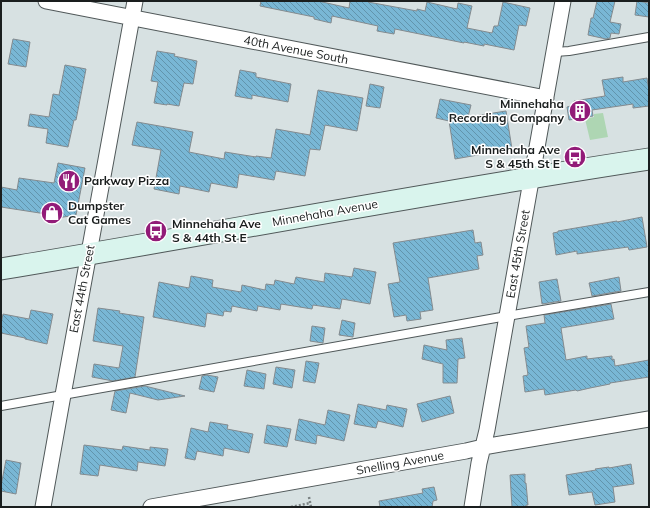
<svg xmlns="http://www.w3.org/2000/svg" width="650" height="508" viewBox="0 0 650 508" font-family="Mulish,sans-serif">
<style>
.park{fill:#aed6b3}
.building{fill:url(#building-back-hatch);stroke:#848b8f}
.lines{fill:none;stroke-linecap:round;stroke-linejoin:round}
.lane-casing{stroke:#505859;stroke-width:10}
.street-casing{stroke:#505859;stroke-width:17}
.secondary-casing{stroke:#505859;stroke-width:23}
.path{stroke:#7b8283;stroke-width:2.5;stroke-dasharray:2 2;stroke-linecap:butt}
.lane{stroke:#fff;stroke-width:8}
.street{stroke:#fff;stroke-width:15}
.secondary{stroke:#d9f4ed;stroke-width:21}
.labels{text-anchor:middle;stroke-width:3;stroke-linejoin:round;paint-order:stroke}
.street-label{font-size:12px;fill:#1a1e1e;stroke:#fff}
.poi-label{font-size:12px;font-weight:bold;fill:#1a1e1e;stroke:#fff;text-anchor:start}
</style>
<defs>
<pattern id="building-back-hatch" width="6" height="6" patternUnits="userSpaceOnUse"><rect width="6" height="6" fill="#79b7d5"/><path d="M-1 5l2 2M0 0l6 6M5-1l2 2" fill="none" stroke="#6294ac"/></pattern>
</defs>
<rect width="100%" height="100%" fill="#d7e1e2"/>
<!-- park -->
<path class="park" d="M 603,113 L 608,137 L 590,140 L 585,119 L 594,117 L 594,114 Z"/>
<!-- building -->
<path class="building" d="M 261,1 L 318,1 L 349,8 L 350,1 L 368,1 L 368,2 L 417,11 L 417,9 L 425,11 L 427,2 L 457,9 L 458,3 L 472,6 L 467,28 L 492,33 L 494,26 L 498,26 L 503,2 L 530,8 L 526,26 L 519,25 L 514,50 L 484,44 L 484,46 L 464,42 L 464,43 L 395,29 L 394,34 L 377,31 L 378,26 L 332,16 L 331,23 L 314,19 L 314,17 L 260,6 Z
M 597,1 L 615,1 L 610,22 L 621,24 L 619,34 L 611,33 L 610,38 L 606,39 L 588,35 L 591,18 L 593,18 Z
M 637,1 L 649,3 L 649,17 L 635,15 Z
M 13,39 L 30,42 L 26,67 L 8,64 Z
M 157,51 L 175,54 L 174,56 L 197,61 L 193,84 L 184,83 L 179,106 L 167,104 L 167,105 L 154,103 L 158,82 L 151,81 Z
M 65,65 L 86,69 L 76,120 L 74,120 L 68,147 L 46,143 L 48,129 L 28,126 L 30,114 L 49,117 L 53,94 L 59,95 Z
M 240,70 L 256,73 L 256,77 L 291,84 L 288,102 L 252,95 L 252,99 L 235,96 Z
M 623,77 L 623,82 L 647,78 L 649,91 L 649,106 L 633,108 L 633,104 L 592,110 L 593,116 L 569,120 L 567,107 L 575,105 L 574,101 L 605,96 L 602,80 Z
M 370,84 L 384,87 L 380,108 L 366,106 Z
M 318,90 L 363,98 L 357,131 L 325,125 L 320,150 L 310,149 L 305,176 L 276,171 L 274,180 L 239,174 L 237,188 L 211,183 L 209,192 L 180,186 L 179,194 L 154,189 L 161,150 L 132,145 L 137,122 L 193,132 L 189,152 L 224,159 L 225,152 L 256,157 L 256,156 L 271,158 L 276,129 L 310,135 Z
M 440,99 L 471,105 L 468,117 L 506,111 L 512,149 L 455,159 L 449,121 L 436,118 Z
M 58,163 L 85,168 L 76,215 L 45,220 L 46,214 L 1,207 L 1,187 L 17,190 L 19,178 L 54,183 Z
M 642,217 L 647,247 L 629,250 L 628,247 L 577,254 L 577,251 L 556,255 L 553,233 L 558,232 L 558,231 L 617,221 L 617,222 Z
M 473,230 L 475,243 L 481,242 L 483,255 L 477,256 L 479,269 L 428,278 L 433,310 L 420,312 L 421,319 L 407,321 L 406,315 L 394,317 L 388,284 L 400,282 L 393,243 Z
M 354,268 L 376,272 L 370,304 L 342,299 L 340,309 L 313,305 L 312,309 L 281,304 L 280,310 L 258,306 L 257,311 L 232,306 L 231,312 L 224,311 L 223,316 L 207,313 L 205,327 L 153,317 L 159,282 L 189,288 L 191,276 L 213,280 L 212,287 L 241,292 L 242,285 L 265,290 L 266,284 L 274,285 L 275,280 L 294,284 L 296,277 L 324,282 L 325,273 L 352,277 Z
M 619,277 L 621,291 L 592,296 L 589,283 Z
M 557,279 L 561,301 L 542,304 L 539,282 Z
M 611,304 L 614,319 L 561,328 L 566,360 L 587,356 L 587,359 L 612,356 L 612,360 L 614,359 L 615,366 L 649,360 L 649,377 L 610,383 L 610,384 L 590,388 L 577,391 L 576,390 L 545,395 L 544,389 L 525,392 L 523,376 L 528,375 L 524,348 L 529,347 L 526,326 L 545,323 L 544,315 Z
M 98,308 L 120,311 L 119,313 L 144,317 L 135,377 L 113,381 L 92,377 L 94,364 L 119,368 L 123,346 L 93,341 Z
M 31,310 L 53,314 L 47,344 L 25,339 L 25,338 L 1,333 L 1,324 L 3,314 L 29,319 Z
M 342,320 L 355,323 L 353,337 L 339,335 Z
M 312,326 L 325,328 L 323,343 L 310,341 Z
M 462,338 L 465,358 L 458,359 L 457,383 L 443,383 L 443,364 L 422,359 L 424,345 L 447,350 L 446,340 Z
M 306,361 L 319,363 L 315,383 L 303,381 Z
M 276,367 L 295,370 L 292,388 L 273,384 Z
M 247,370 L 266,374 L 264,389 L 244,386 Z
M 207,375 L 218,377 L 214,392 L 199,389 L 202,376 Z
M 145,386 L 185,396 L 158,400 L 130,393 L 126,413 L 111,410 L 115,391 Z
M 450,396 L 454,413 L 422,422 L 417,404 Z
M 358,404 L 386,410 L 387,405 L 407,409 L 403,427 L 378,421 L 376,428 L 354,424 Z
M 328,410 L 350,415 L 344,441 L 317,435 L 316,444 L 295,440 L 299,419 L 325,425 Z
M 210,422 L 228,425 L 227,429 L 253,434 L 249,453 L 224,448 L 223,456 L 197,451 L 195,460 L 185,458 L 191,428 L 208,432 Z
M 267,425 L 291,429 L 287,447 L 264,443 Z
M 84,445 L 122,450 L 123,446 L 150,450 L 150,447 L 168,449 L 165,466 L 138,462 L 137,471 L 100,465 L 98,476 L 80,474 Z
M 6,460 L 21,463 L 16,494 L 1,491 L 1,486 Z
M 631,464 L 634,484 L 613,487 L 615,502 L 595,505 L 592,492 L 569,495 L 566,475 L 596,470 L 595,469 L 609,467 L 609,468 Z
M 525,474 L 525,483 L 526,483 L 528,505 L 526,505 L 526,507 L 512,507 L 510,475 Z
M 434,487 L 437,500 L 433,501 L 432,507 L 380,507 L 379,501 L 423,493 L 422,489 Z"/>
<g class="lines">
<!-- lane casing -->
<g class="lane-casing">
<path id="lane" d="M 555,52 L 569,51 L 649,37
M 1,406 L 507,316 L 649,292"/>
</g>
<!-- street casing -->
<g class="street-casing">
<path id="street" d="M 46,1 L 546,98
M 43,507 L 63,395 L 135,1
M 151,507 L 466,451 L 483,447 L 649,419
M 472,507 L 479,463 L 487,430 L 507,316 L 563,1"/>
</g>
<!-- secondary casing -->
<g class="secondary-casing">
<path id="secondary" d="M 1,269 C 217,233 432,192 649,159"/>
</g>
<!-- path -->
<path class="path" d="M 309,497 L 311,507
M 291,507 L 310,503"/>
<!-- lane -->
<use href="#lane" class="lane"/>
<!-- street -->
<use href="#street" class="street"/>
<!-- secondary -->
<use href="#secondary" class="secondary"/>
</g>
<!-- icons -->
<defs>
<g id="building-disc" transform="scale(1.15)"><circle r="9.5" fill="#921b78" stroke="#fff"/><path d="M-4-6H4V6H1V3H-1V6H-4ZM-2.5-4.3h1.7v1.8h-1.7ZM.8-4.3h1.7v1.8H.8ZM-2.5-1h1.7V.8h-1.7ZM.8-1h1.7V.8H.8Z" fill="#fff"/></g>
<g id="bus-disc" transform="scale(1.15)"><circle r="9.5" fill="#921b78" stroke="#fff"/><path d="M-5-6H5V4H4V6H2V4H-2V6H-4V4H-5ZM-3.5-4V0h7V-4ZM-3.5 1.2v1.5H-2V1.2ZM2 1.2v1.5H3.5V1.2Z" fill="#fff"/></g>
<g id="restaurant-disc" transform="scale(1.15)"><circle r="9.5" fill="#921b78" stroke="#fff"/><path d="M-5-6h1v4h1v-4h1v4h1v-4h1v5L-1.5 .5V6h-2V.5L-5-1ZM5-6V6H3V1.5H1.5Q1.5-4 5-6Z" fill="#fff"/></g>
<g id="shop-disc" transform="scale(1.15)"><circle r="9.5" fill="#921b78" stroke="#fff"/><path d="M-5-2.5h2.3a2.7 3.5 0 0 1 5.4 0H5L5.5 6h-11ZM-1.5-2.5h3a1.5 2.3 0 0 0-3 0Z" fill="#fff"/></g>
</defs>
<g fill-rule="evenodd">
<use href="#building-disc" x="580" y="111"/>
<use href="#bus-disc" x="575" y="157"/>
<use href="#restaurant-disc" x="69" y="181"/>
<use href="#shop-disc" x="52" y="213"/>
<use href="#bus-disc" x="156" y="231"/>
</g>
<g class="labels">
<!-- street labels -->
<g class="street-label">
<text transform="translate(296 50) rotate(11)" y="4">40th Avenue South</text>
<text transform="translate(325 213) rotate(-10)" y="4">Minnehaha Avenue</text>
<text transform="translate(518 254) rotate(-80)" y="4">East 45th Street</text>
<text transform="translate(82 289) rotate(-79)" y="4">East 44th Street</text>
<text transform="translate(400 463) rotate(-10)" y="4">Snelling Avenue</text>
</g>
<!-- poi labels -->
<g class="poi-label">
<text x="564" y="108" text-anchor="end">Minnehaha<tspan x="564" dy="14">Recording Company</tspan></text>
<text x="560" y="154" text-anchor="end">Minnehaha Ave<tspan x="560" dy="14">S &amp; 45th St E</tspan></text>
<text x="84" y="185">Parkway Pizza</text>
<text x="68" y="210">Dumpster<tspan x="68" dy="14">Cat Games</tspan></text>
<text x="172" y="228">Minnehaha Ave<tspan x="172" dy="14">S &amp; 44th St E</tspan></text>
</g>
</g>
<!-- border -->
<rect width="650" height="508" fill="none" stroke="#1a1e1e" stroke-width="4"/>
</svg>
